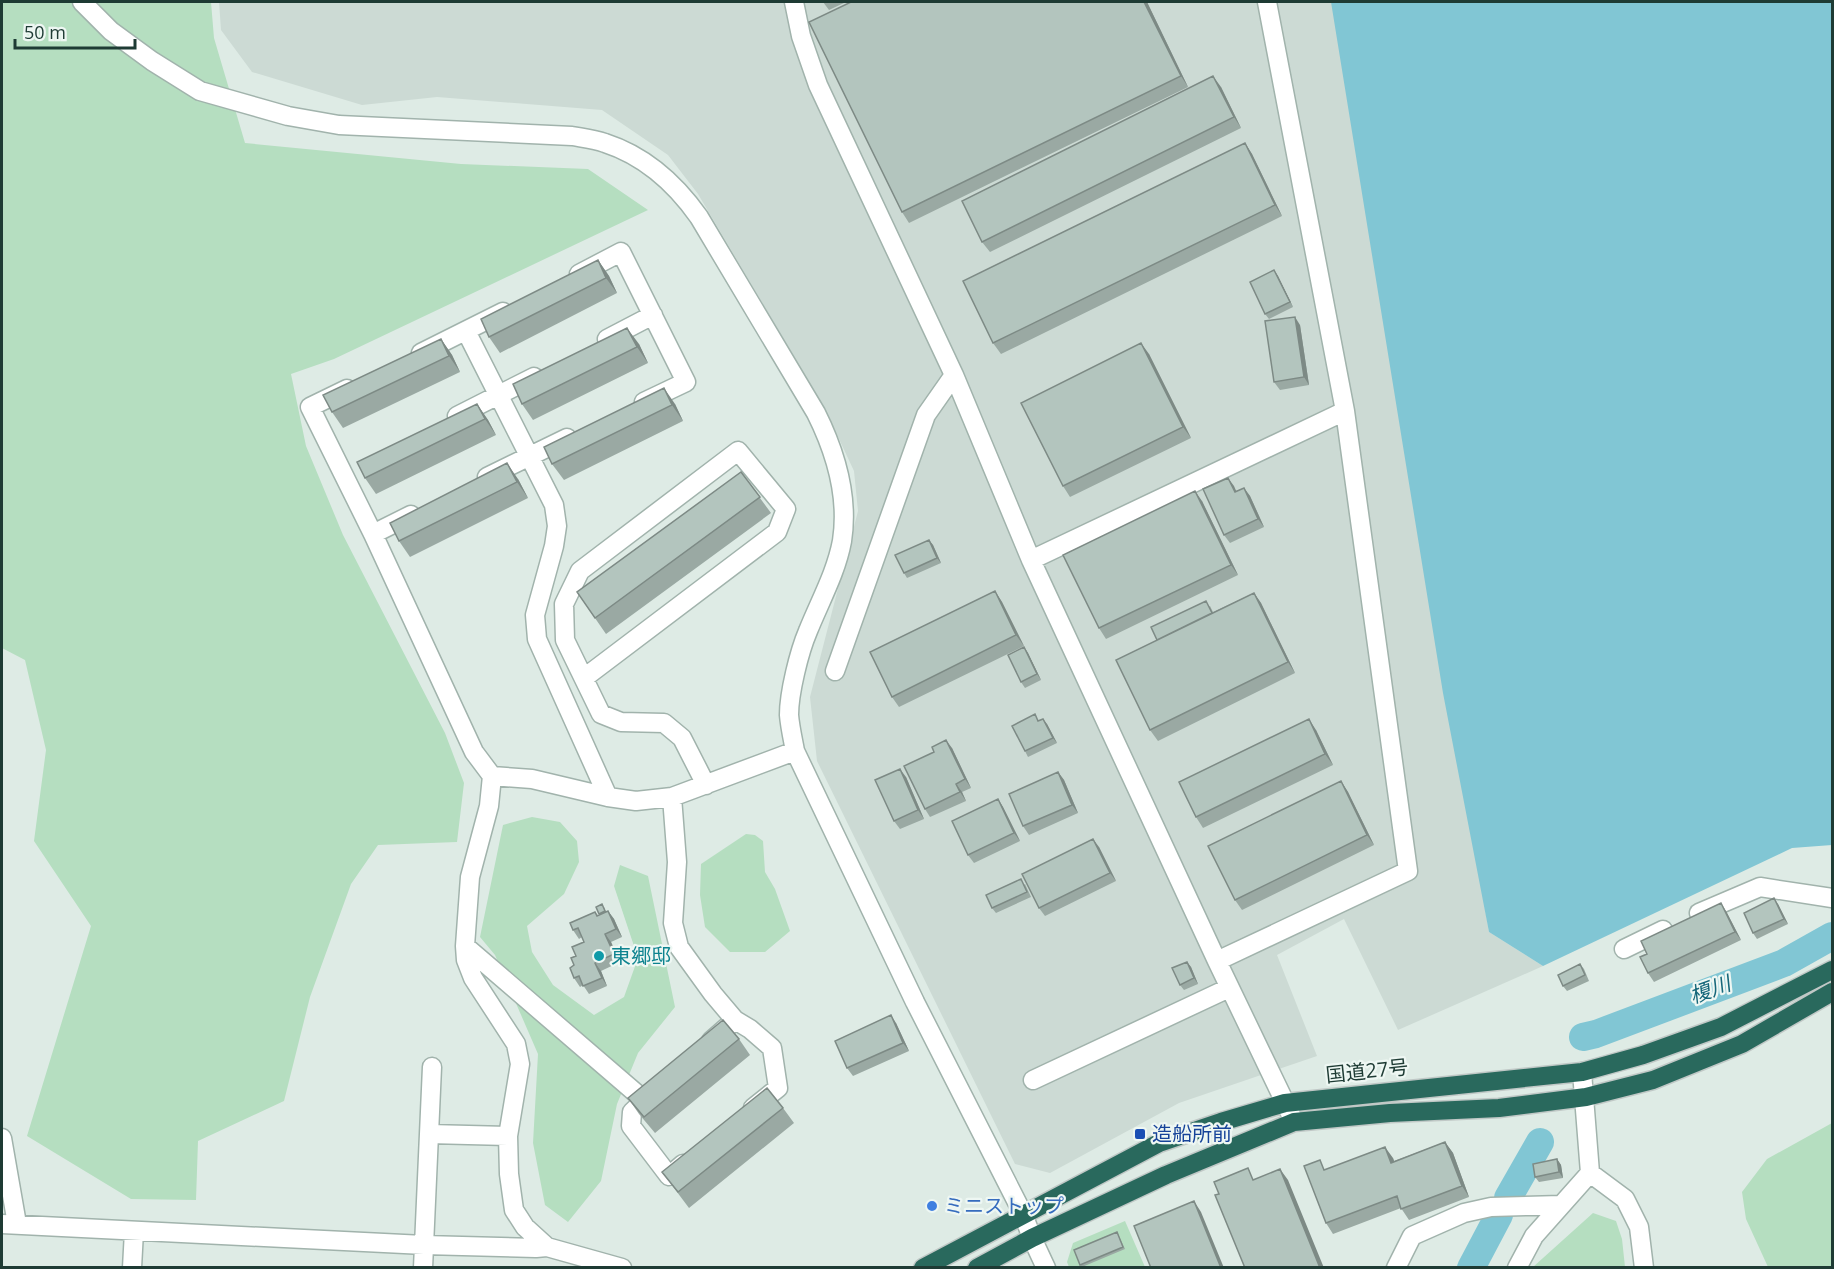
<svg xmlns="http://www.w3.org/2000/svg" width="1834" height="1269" viewBox="0 0 1834 1269" font-family="'Open Sans','Noto Sans JP',sans-serif">
<style>
.built{fill:#ccdad4}
.green{fill:#b5dec0}
.water{fill:#81c6d4}
.lines{fill:none;stroke-linecap:round;stroke-linejoin:round}
.river{stroke:#81c6d4;stroke-width:28}
.minor-casing{stroke:#a1b3ac;stroke-width:21}
.highway-casing{stroke:#c0c8c6;stroke-width:21}
.minor{stroke:#fff;stroke-width:18}
.highway{stroke:#29695d;stroke-width:18}
.wall{fill:#9aa9a3}
.shaded-wall{fill:#7d8a85}
.building{fill:#b3c5be;stroke:#7d8a85;stroke-width:1.5}
.culture-dot{fill:#0f9aa8;stroke:#eef7f3;stroke-width:2}
.transit-dot{fill:#1a4fb4;stroke:#eef7f3;stroke-width:2}
.shop-dot{fill:#3f7fe0;stroke:#eef7f3;stroke-width:2}
.labels{text-anchor:middle;stroke-width:4.5;stroke-linejoin:round;paint-order:stroke}
.culture-label{font-size:20px;fill:#0d838f;stroke:#eef7f3;text-anchor:start}
.street-label{font-size:20px;fill:#1e3b34;stroke:#eef7f3}
.transit-label{font-size:20px;fill:#164399;stroke:#eef7f3;text-anchor:start}
.shop-label{font-size:20px;fill:#366cbe;stroke:#eef7f3;text-anchor:start}
.water-label{font-size:21px;font-style:italic;fill:#16677a;stroke:#eef7f3}
</style>
<rect width="100%" height="100%" fill="#deebe5"/>
<!-- built -->
<path class="built" d="M 219,2 L 1332,2 L 1489,932 L 1543,966 L 1398,1030 L 1344,919 L 1277,955 L 1317,1056 L 1179,1103 L 1050,1173 L 1015,1164 L 817,761 L 810,697 L 858,511 L 854,471 L 826,411 L 698,194 L 668,155 L 602,110 L 437,97 L 362,105 L 252,72 L 221,30 Z"/>
<!-- green -->
<path class="green" d="M 2,2 L 211,2 L 214,38 L 245,143 L 461,164 L 588,169 L 648,210 L 334,359 L 291,374 L 306,446 L 343,535 L 445,733 L 464,783 L 457,842 L 378,845 L 351,884 L 310,997 L 284,1101 L 198,1141 L 196,1200 L 131,1199 L 27,1136 L 91,926 L 34,841 L 46,750 L 25,660 L 2,648 Z
M 532,817 L 560,822 L 577,841 L 579,862 L 564,894 L 527,926 L 532,952 L 553,985 L 594,1015 L 624,997 L 638,958 L 614,886 L 620,865 L 648,876 L 675,1007 L 638,1053 L 617,1104 L 601,1181 L 568,1222 L 545,1205 L 533,1143 L 538,1054 L 495,955 L 480,937 L 503,825 Z
M 746,834 L 755,835 L 763,841 L 765,872 L 775,889 L 790,931 L 765,952 L 730,952 L 705,927 L 700,895 L 701,864 Z
M 1832,1123 L 1832,1267 L 1768,1267 L 1746,1219 L 1742,1192 L 1767,1159 Z
M 1593,1213 L 1616,1221 L 1622,1239 L 1625,1267 L 1533,1267 Z
M 1125,1221 L 1145,1267 L 1069,1267 L 1067,1262 L 1073,1243 Z"/>
<!-- water -->
<path class="water" d="M 1331,2 L 1832,2 L 1832,845 L 1792,848 L 1543,966 L 1489,932 L 1443,693 Z"/>
<g class="lines">
<!-- river -->
<path class="river" d="M 1583,1037 L 1596,1034 L 1784,963 L 1832,936
M 1508,1198 L 1540,1142
M 1471,1268 L 1499,1215"/>
<!-- minor casing -->
<g class="minor-casing">
<path id="minor" d="M 82,2 L 111,31 L 152,61 L 200,91 L 288,116 L 339,125 L 572,136 C 583,138 594,139 605,143 C 645,156 675,183 699,217 L 816,413 C 836,453 849,496 842,541 C 836,573 820,601 808,631 C 799,652 789,693 789,715 C 790,727 793,740 795,751 L 915,1002 L 1023,1214 L 1032,1238 L 1046,1268
M 794,2 L 801,36 L 818,85 L 954,375 L 1031,560 L 1217,961 L 1291,1115
M 579,274 L 621,252 L 686,382 L 644,402
M 466,331 L 554,505 L 557,526 L 554,546 L 535,615 L 537,639 L 608,797
M 607,339 L 653,315
M 421,353 L 503,312
M 347,389 L 310,407 L 373,534 L 474,752 L 492,776 L 489,806 L 470,877 L 465,946 L 466,960 L 473,978 L 516,1044 L 520,1064 L 508,1136 L 509,1174 L 514,1210 L 525,1227 L 547,1247
M 457,416 L 534,377
M 487,477 L 567,438
M 373,534 L 411,515
M 1031,560 L 1345,411
M 835,671 L 926,415 L 954,375
M 584,678 L 777,532 L 786,509 L 738,451 L 580,571 L 564,604 L 565,640 L 601,714 L 621,722 L 664,723 L 682,738 L 706,785
M 492,776 L 532,779 L 608,797 L 636,801 L 672,797 L 795,751
M 672,797 L 677,862 L 673,923 L 679,947 L 713,994 L 735,1020 L 750,1029 L 772,1048 L 778,1088 L 753,1108
M 1699,913 L 1760,887 L 1832,898
M 465,946 L 644,1100
M 1624,949 L 1663,930
M 1217,961 L 1408,871 L 1345,411 L 1267,2
M 711,1041 L 735,1020
M 1033,1080 L 1229,988
M 652,1093 L 632,1112 L 631,1126 L 669,1176 L 683,1164
M 429,1134 L 432,1067
M 2,1138 L 17,1224
M 1590,1173 L 1625,1199 L 1639,1227 L 1644,1268
M 2,1224 L 424,1245 L 536,1248 L 547,1247 L 622,1268
M 132,1268 L 134,1231
M 423,1268 L 429,1134 L 508,1136
M 1396,1268 L 1412,1236 L 1464,1213 L 1491,1207 L 1561,1205
M 1517,1268 L 1534,1236 L 1590,1173 L 1582,1072"/>
</g>
<!-- highway casing -->
<g class="highway-casing">
<path id="highway" d="M 923,1268 L 1159,1143 L 1221,1122 L 1285,1103 L 1582,1072 L 1643,1055 L 1721,1027 L 1832,970
M 977,1268 L 1032,1238 L 1166,1175 L 1294,1122 L 1390,1113 L 1499,1108 L 1586,1097 L 1653,1080 L 1742,1044 L 1832,992"/>
</g>
<!-- minor -->
<use href="#minor" class="minor"/>
<!-- highway -->
<use href="#highway" class="highway"/>
</g>
<!-- wall -->
<path class="wall" d="M 823,2 L 846,2 L 829,10 Z
M 1147,2 L 1188,87 L 909,223 L 902,212 Z
M 1221,87 L 1241,128 L 990,252 L 982,242 Z
M 1245,143 L 1252,154 L 1282,216 L 1001,354 L 993,343 Z
M 598,260 L 609,276 L 617,293 L 500,353 L 489,337 Z
M 1274,270 L 1278,276 L 1293,307 L 1269,319 L 1265,314 Z
M 1300,325 L 1309,385 L 1280,390 L 1274,382 Z
M 441,339 L 452,355 L 460,372 L 343,428 L 332,412 Z
M 639,344 L 648,363 L 533,420 L 522,404 Z
M 1149,354 L 1191,438 L 1070,497 L 1063,486 Z
M 477,404 L 488,420 L 496,435 L 376,494 L 365,478 Z
M 675,404 L 683,421 L 564,480 L 552,464 L 544,447 Z
M 741,472 L 771,513 L 606,634 L 577,592 Z
M 1228,478 L 1236,491 L 1244,488 L 1250,496 L 1264,527 L 1230,543 L 1224,535 Z
M 518,479 L 528,498 L 410,557 L 399,541 Z
M 1202,501 L 1238,575 L 1106,639 L 1099,628 Z
M 929,540 L 933,545 L 941,563 L 907,578 L 904,573 Z
M 995,591 L 1002,602 L 1024,646 L 899,707 L 892,697 Z
M 1254,593 L 1261,603 L 1295,673 L 1158,741 L 1150,730 L 1157,640 L 1210,606 L 1213,612 Z
M 1024,647 L 1028,653 L 1041,680 L 1025,688 L 1021,682 Z
M 1039,721 L 1047,724 L 1057,743 L 1028,757 L 1025,751 Z
M 1316,730 L 1333,765 L 1203,828 L 1196,817 Z
M 952,748 L 971,788 L 962,792 L 966,801 L 930,817 L 925,809 Z
M 1058,772 L 1064,780 L 1078,813 L 1029,835 L 1023,826 Z
M 906,777 L 924,819 L 900,829 L 894,821 Z
M 1341,781 L 1348,792 L 1374,845 L 1242,910 L 1235,900 Z
M 998,799 L 1003,807 L 1020,841 L 974,863 L 968,855 Z
M 1099,847 L 1116,881 L 1045,916 L 1039,908 Z
M 1025,884 L 1031,897 L 996,913 L 992,908 Z
M 1778,904 L 1788,924 L 1757,939 L 1753,933 Z
M 596,907 L 604,907 L 606,912 L 608,911 L 614,919 L 622,937 L 611,942 L 620,962 L 601,971 L 607,986 L 589,994 L 583,985 L 580,987 L 574,978 L 574,965 L 576,956 L 584,942 L 582,937 L 579,939 L 573,930 L 595,912 L 598,915 L 600,915 Z
M 1726,911 L 1741,940 L 1654,982 L 1648,973 Z
M 1187,962 L 1191,967 L 1198,984 L 1184,990 L 1180,985 Z
M 1580,964 L 1584,969 L 1589,981 L 1567,991 L 1563,986 Z
M 896,1023 L 909,1051 L 853,1076 L 847,1068 Z
M 739,1039 L 750,1055 L 655,1133 L 639,1114 L 628,1098 Z
M 783,1108 L 794,1123 L 689,1208 L 662,1172 Z
M 1445,1142 L 1453,1153 L 1469,1197 L 1409,1220 L 1401,1208 L 1333,1234 L 1326,1223 L 1326,1169 L 1393,1158 L 1394,1161 Z
M 1557,1159 L 1561,1165 L 1563,1178 L 1539,1182 L 1535,1177 Z
M 1117,1232 L 1125,1249 L 1082,1267 L 1080,1265 Z"/>
<!-- shaded-wall -->
<path class="shaded-wall" d="M 1144,2 L 1147,2 L 1188,87 L 1181,76 Z
M 1213,76 L 1221,87 L 1241,128 L 1234,117 Z
M 1245,143 L 1252,154 L 1282,216 L 1275,205 Z
M 598,260 L 609,276 L 617,293 L 606,278 Z
M 1274,270 L 1278,276 L 1293,307 L 1290,302 Z
M 1295,317 L 1300,325 L 1309,385 L 1304,377 Z
M 627,328 L 639,344 L 648,363 L 637,347 Z
M 441,339 L 452,355 L 460,372 L 449,356 Z
M 1141,343 L 1149,354 L 1191,438 L 1183,427 Z
M 664,388 L 675,404 L 683,421 L 672,405 Z
M 477,404 L 488,420 L 496,435 L 485,419 Z
M 507,463 L 518,479 L 528,498 L 517,482 Z
M 1228,478 L 1234,486 L 1240,500 L 1235,492 Z
M 1244,488 L 1250,496 L 1264,527 L 1258,519 Z
M 1195,491 L 1202,501 L 1238,575 L 1231,565 Z
M 929,540 L 933,545 L 941,563 L 937,558 Z
M 995,591 L 1002,602 L 1024,646 L 1016,635 Z
M 1254,593 L 1261,603 L 1295,673 L 1288,662 Z
M 1024,647 L 1028,653 L 1041,680 L 1037,674 Z
M 1043,719 L 1047,724 L 1057,743 L 1053,738 Z
M 1309,719 L 1316,730 L 1333,765 L 1325,754 Z
M 946,740 L 952,748 L 971,788 L 965,779 Z
M 900,769 L 906,777 L 924,819 L 918,810 Z
M 1058,772 L 1064,780 L 1078,813 L 1072,805 Z
M 1341,781 L 1348,792 L 1374,845 L 1367,835 Z
M 956,784 L 962,792 L 966,801 L 960,792 Z
M 998,799 L 1003,807 L 1020,841 L 1014,833 Z
M 1093,839 L 1099,847 L 1116,881 L 1110,873 Z
M 1774,898 L 1778,904 L 1788,924 L 1784,919 Z
M 1721,903 L 1726,911 L 1741,940 L 1735,932 Z
M 608,911 L 614,919 L 622,937 L 616,929 Z
M 605,934 L 611,942 L 620,962 L 614,954 Z
M 1187,962 L 1191,967 L 1198,984 L 1194,978 Z
M 595,963 L 601,971 L 607,986 L 602,978 Z
M 891,1015 L 896,1023 L 909,1051 L 903,1043 Z
M 1445,1142 L 1453,1153 L 1469,1197 L 1462,1186 Z
M 1385,1147 L 1393,1158 L 1398,1173 L 1391,1163 Z
M 1557,1159 L 1561,1165 L 1563,1178 L 1559,1172 Z
M 1280,1169 L 1288,1180 L 1324,1268 L 1320,1268 Z
M 1194,1201 L 1201,1212 L 1224,1268 L 1221,1268 Z"/>
<!-- building -->
<path class="building" d="M 851,2 L 1144,2 L 1181,76 L 902,212 L 809,22 Z
M 1213,76 L 1234,117 L 982,242 L 962,201 Z
M 1245,143 L 1275,205 L 993,343 L 963,281 Z
M 598,260 L 606,278 L 489,337 L 481,319 Z
M 1274,270 L 1290,302 L 1265,314 L 1250,282 Z
M 1295,317 L 1304,377 L 1274,382 L 1265,321 Z
M 627,328 L 637,347 L 522,404 L 513,384 Z
M 441,339 L 449,356 L 332,412 L 323,395 Z
M 1141,343 L 1183,427 L 1063,486 L 1021,403 Z
M 664,388 L 672,405 L 552,464 L 544,447 Z
M 477,404 L 485,419 L 365,478 L 357,462 Z
M 507,463 L 517,482 L 399,541 L 390,523 Z
M 741,472 L 760,497 L 595,618 L 577,592 Z
M 1228,478 L 1235,492 L 1244,488 L 1258,519 L 1224,535 L 1203,489 Z
M 1195,491 L 1231,565 L 1099,628 L 1063,555 Z
M 929,540 L 937,558 L 904,573 L 895,555 Z
M 995,591 L 1016,635 L 892,697 L 870,652 Z
M 1254,593 L 1288,662 L 1150,730 L 1116,660 Z
M 1206,601 L 1212,613 L 1157,640 L 1151,627 Z
M 1024,647 L 1037,674 L 1021,682 L 1008,655 Z
M 1035,714 L 1038,721 L 1043,719 L 1053,738 L 1025,751 L 1012,726 Z
M 1309,719 L 1325,754 L 1196,817 L 1179,782 Z
M 946,740 L 965,779 L 956,784 L 960,792 L 925,809 L 904,766 L 934,752 L 932,747 Z
M 900,769 L 918,810 L 894,821 L 875,780 Z
M 1058,772 L 1072,805 L 1023,826 L 1009,794 Z
M 1341,781 L 1367,835 L 1235,900 L 1208,846 Z
M 998,799 L 1014,833 L 968,855 L 952,821 Z
M 1093,839 L 1110,873 L 1039,908 L 1022,874 Z
M 1021,879 L 1027,892 L 992,908 L 986,895 Z
M 1774,898 L 1784,919 L 1753,933 L 1744,913 Z
M 1721,903 L 1735,932 L 1648,973 L 1640,957 L 1647,954 L 1641,941 Z
M 602,904 L 605,911 L 599,914 L 596,907 Z
M 608,911 L 616,929 L 605,934 L 614,954 L 595,963 L 602,978 L 583,986 L 579,976 L 574,978 L 570,968 L 574,965 L 571,958 L 576,956 L 572,947 L 584,942 L 578,928 L 573,930 L 570,923 L 595,912 L 597,916 Z
M 1187,962 L 1194,978 L 1180,985 L 1172,968 Z
M 1580,964 L 1585,975 L 1563,986 L 1558,975 Z
M 891,1015 L 903,1043 L 847,1068 L 835,1041 Z
M 723,1020 L 739,1039 L 644,1117 L 628,1098 Z
M 767,1088 L 783,1108 L 678,1192 L 662,1172 Z
M 1445,1142 L 1462,1186 L 1401,1209 L 1397,1196 L 1326,1223 L 1304,1166 L 1320,1160 L 1324,1170 L 1385,1147 L 1391,1163 Z
M 1557,1159 L 1559,1172 L 1535,1177 L 1533,1164 Z
M 1248,1168 L 1253,1180 L 1280,1169 L 1320,1268 L 1245,1268 L 1215,1195 L 1219,1194 L 1214,1182 Z
M 1194,1201 L 1221,1268 L 1151,1268 L 1134,1226 Z
M 1117,1232 L 1123,1247 L 1080,1265 L 1074,1250 Z"/>
<!-- markers -->
<circle class="culture-dot" cx="599" cy="956" r="6"/>
<rect class="transit-dot" x="1134" y="1128" width="12" height="12" rx="3"/>
<circle class="shop-dot" cx="932" cy="1206" r="6"/>
<g class="labels">
<!-- culture labels -->
<g class="culture-label">
<text x="611" y="963">東郷邸</text>
</g>
<!-- street labels -->
<g class="street-label">
<text transform="translate(1367 1071) rotate(-6)" y="7">国道27号</text>
</g>
<!-- transit labels -->
<g class="transit-label">
<text x="1152" y="1141">造船所前</text>
</g>
<!-- shop labels -->
<g class="shop-label">
<text x="944" y="1213">ミニストップ</text>
</g>
<!-- water labels -->
<g class="water-label">
<text transform="translate(1710 990) rotate(-20)" y="7">榎川</text>
</g>
</g>
<!-- border -->
<rect width="1834" height="1269" fill="none" stroke="#1e3b34" stroke-width="6"/>
<!-- scale -->
<path d="M15 39v9h120v-9" fill="none" stroke="#1e3b34" stroke-width="3"/>
<text x="24" y="39" font-size="18" fill="#1e3b34" stroke="#eef7f3" stroke-width="4.5" paint-order="stroke">50 m</text>
</svg>
